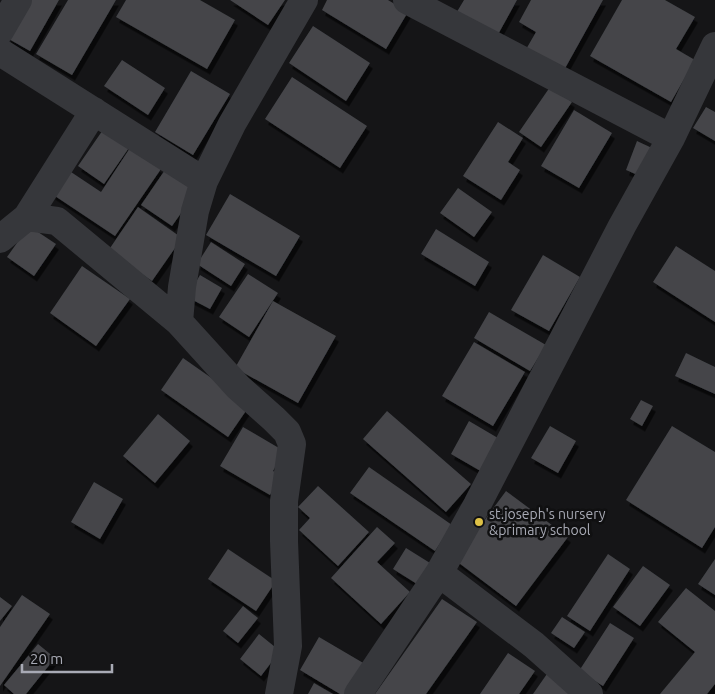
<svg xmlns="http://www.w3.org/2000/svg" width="715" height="694" viewBox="0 0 715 694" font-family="Ubuntu,sans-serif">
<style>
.building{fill:#444549;filter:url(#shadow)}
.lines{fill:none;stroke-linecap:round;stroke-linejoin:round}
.minor{stroke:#36373b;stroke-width:28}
.poi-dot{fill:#dec146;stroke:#101011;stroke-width:2}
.labels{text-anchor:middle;stroke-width:5;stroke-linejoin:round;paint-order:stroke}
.poi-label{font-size:14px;fill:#a8aab5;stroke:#101011;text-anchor:start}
</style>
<defs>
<filter id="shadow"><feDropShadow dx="3" dy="5.5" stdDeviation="0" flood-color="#0009"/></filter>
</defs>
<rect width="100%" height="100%" fill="#151517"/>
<!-- building -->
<path class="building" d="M 28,0 L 59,0 L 30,51 L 7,38 Z
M 68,0 L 116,0 L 72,75 L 36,54 Z
M 126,0 L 200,0 L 235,20 L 207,69 L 116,17 Z
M 230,0 L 285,0 L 268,25 Z
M 327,0 L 388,0 L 408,12 L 386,49 L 322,10 Z
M 464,0 L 517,0 L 496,38 L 455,15 Z
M 531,0 L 603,0 L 563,72 L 525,51 L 536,32 L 519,22 Z
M 622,0 L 665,0 L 695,17 L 676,49 L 695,60 L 671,102 L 590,56 Z
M 313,26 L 370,63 L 346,101 L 289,63 Z
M 122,60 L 165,88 L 148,115 L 104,86 Z
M 191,71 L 230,94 L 193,155 L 155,132 Z
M 292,77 L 367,126 L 340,168 L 265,119 Z
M 550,87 L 572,102 L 541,147 L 519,132 Z
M 706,107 L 715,112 L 715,141 L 693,128 Z
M 574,110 L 612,133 L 579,188 L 541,166 Z
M 498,122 L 523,138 L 508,162 L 520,170 L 501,200 L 463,176 Z
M 107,124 L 133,142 L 104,184 L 78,166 Z
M 637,141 L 652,148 L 640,176 L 626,170 Z
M 130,148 L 161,169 L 115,236 L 52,194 L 68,170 L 101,192 Z
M 167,167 L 198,189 L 172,226 L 141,205 Z
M 458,188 L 492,212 L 474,237 L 440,213 Z
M 230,194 L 300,236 L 276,276 L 206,235 Z
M 138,207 L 182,238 L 152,281 L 108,251 Z
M 29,226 L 56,244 L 34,276 L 7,257 Z
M 436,229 L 489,262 L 475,286 L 421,254 Z
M 211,242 L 245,264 L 231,286 L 197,264 Z
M 676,246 L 715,271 L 715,322 L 653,282 Z
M 543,255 L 580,277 L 549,331 L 511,310 Z
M 82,266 L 130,299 L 96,346 L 50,313 Z
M 248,274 L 278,293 L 249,337 L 219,317 Z
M 200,275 L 222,288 L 210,309 L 187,297 Z
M 273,301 L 336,336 L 298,403 L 235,368 Z
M 489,312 L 546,345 L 530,371 L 474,338 Z
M 474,342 L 525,372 L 493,426 L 442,396 Z
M 686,353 L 715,367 L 715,394 L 675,376 Z
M 183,358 L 250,405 L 228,437 L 161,390 Z
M 641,400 L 653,406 L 642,426 L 630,419 Z
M 387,411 L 471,484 L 446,512 L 363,439 Z
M 158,414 L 190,441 L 155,483 L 123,456 Z
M 469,421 L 503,441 L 484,473 L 451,454 Z
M 550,426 L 576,441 L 558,473 L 531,458 Z
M 672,426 L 715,452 L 715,527 L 702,548 L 626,500 Z
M 243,427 L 284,451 L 273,471 L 281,476 L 270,495 L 220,466 Z
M 369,467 L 452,525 L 435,551 L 350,493 Z
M 94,482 L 123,499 L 100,539 L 71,522 Z
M 318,486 L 369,532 L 338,566 L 299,530 L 310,518 L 298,507 Z
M 506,491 L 568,537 L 516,606 L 455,560 Z
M 377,527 L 395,543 L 377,562 L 410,592 L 381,624 L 331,578 Z
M 406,548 L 430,563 L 417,584 L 393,569 Z
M 228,549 L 276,581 L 256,611 L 208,579 Z
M 608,554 L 630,569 L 590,631 L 567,616 Z
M 715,559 L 715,595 L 698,584 Z
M 643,566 L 670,585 L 640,626 L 613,607 Z
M 686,588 L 715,611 L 715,684 L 707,694 L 660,694 L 695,652 L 658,622 Z
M 22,595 L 50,614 L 0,686 L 0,627 Z
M 0,597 L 12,606 L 0,621 Z
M 442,599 L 477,622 L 426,694 L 375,694 Z
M 243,606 L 258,618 L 238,643 L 223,631 Z
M 562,617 L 585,632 L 574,648 L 551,633 Z
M 610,623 L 634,638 L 603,686 L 579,671 Z
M 259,634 L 280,651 L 261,676 L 240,659 Z
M 319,637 L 365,664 L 348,694 L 340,694 L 300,670 Z
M 38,644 L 55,658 L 26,694 L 14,694 L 4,685 Z
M 508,653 L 535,671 L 519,694 L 480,694 Z
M 549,671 L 574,694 L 533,694 Z
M 314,683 L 333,694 L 308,694 Z"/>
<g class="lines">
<!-- minor -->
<path class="minor" d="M 407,0 L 671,138
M 0,31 L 18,0
M 0,52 L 204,181
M 27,217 L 94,111
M 0,239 L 27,217 L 57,221 L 179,322
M 439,573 L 534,645 L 589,694
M 279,694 L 288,646 L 284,541 L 284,501 L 292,444 L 287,432 L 274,419 L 238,387 L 179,322 L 182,287 L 195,211 L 204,181 L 232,124 L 304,0
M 358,694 L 439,573 L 477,505 L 622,226 L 671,138 L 715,46"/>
</g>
<!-- markers -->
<circle class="poi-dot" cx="479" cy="522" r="5"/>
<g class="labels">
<!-- poi labels -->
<g class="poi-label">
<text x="489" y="519">st.joseph's nursery<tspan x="489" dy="16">&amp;primary school</tspan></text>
</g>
</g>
<!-- scale -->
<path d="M22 664v8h90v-8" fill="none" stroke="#a8aab5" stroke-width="2.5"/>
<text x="30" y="664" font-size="15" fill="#a8aab5" stroke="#101011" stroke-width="4" paint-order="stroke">20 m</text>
</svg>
